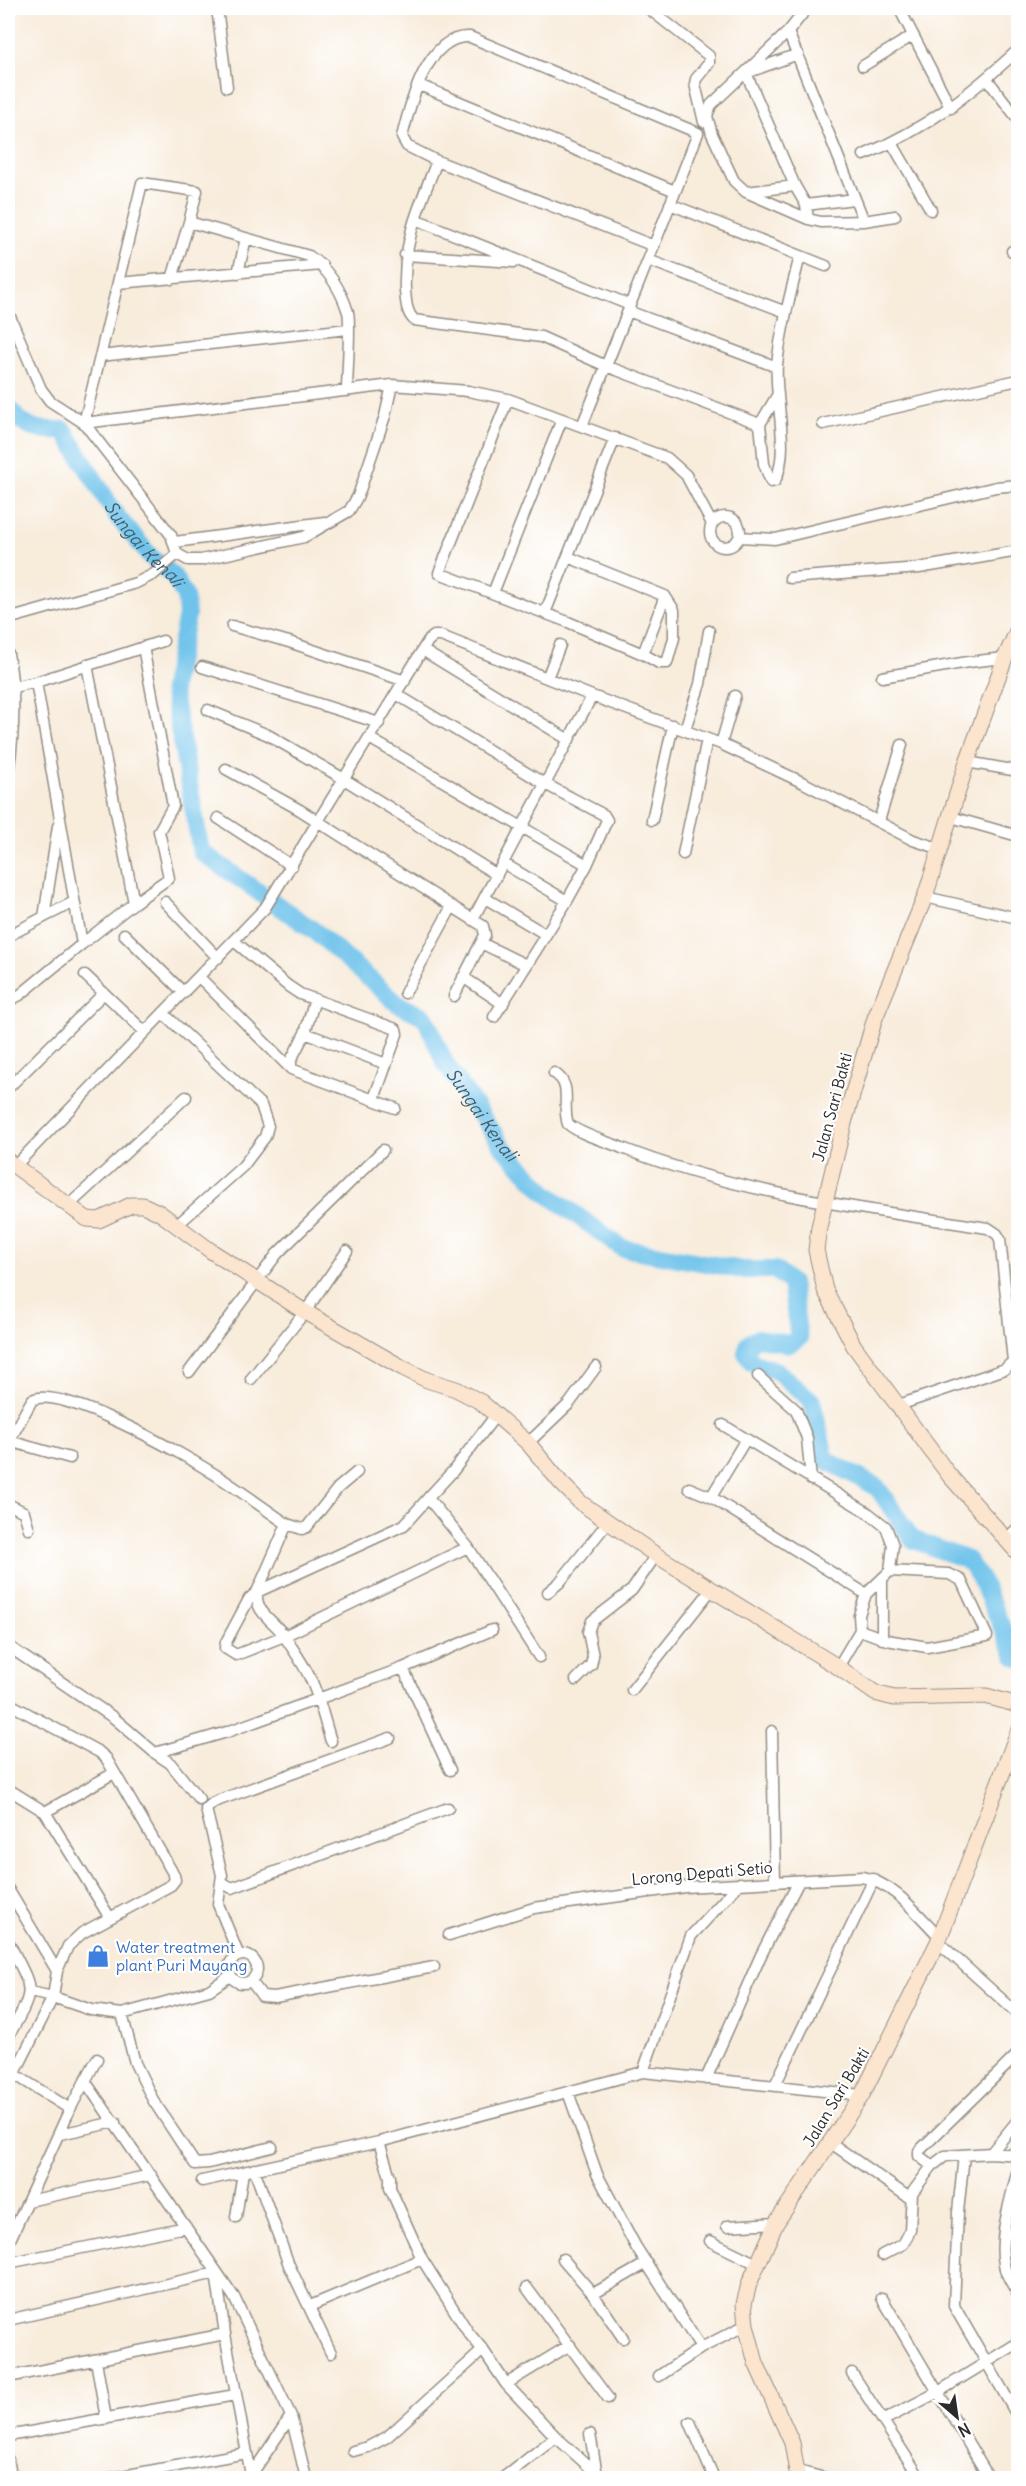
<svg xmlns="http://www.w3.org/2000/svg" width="1026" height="2486" viewBox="0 0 1026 2486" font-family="Delius,sans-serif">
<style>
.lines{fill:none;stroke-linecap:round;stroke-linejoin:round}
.river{stroke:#6fc3eb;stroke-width:18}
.street-casing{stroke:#928c83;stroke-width:13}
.secondary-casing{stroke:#928c83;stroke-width:17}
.street{stroke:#fff;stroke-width:10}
.secondary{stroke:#fce5cf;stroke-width:15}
.labels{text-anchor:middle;stroke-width:4.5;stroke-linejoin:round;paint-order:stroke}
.street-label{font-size:16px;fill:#2b2b2b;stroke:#fff}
.shop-label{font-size:16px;fill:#366cbe;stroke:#fff;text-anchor:start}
.water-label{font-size:18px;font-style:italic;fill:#43606e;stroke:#fff}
</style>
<rect width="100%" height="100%" fill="#fff"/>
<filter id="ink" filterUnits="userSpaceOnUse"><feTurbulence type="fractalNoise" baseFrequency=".0167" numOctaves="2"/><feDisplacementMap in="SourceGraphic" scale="12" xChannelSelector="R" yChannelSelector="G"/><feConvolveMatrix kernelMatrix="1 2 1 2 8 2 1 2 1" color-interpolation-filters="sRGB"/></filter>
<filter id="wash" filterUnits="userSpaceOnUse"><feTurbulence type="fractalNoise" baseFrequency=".008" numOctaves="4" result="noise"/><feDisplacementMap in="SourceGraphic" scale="24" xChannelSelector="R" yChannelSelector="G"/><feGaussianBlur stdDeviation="1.35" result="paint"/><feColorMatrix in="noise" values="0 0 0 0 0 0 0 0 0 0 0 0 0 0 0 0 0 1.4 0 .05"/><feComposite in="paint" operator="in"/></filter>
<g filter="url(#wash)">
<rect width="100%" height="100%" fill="#f8ecdb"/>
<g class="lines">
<!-- river -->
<path class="river" id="s1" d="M 8,407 C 26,431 35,430 64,430 L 116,515 L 151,557 L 174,577 L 185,596 L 187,615 L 172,688 L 201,852 L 316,932 L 398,1004 L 425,1017 L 445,1063 L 504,1148 L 546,1193 L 622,1248 L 743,1270 L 775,1270 L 791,1283 L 799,1338 L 789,1344 L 758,1338 L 749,1343 L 746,1353 L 752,1362 L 777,1371 L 812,1401 L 826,1460 L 877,1487 L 912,1539 L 967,1560 L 980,1578 L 1015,1656 L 1018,1658"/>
</g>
</g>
<g filter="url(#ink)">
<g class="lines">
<!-- street casing -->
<g class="street-casing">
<path id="street" d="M 217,8 L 227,87
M 648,8 L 709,56 L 709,63 L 696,79 L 695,84 L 704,122
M 807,8 L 788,32 L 711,105 L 707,116 L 712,134 L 734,181 L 746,192 L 808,219 L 821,222 L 864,221 L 895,216
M 899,8 L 951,108
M 1016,8 L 1018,11
M 788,32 L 864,221
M 863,66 L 912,36
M 749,72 L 798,54
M 746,73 L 795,186 L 806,205 L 808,219
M 987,79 L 1018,119
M 419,85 L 675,191
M 892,143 L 931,210
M 864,155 C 927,128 968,96 1018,50
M 437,161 C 419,207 403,240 405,290 C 406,301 406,312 414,320 L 541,337 L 606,366 L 760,424
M 746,192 L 795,186
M 670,204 L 826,266
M 806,205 L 854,199
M 415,219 L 630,305
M 1012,251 L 1018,252
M 405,255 L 514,262
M 648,260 L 786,312
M 238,273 L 246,238
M 172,279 L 189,222
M 118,283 L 322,265
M 628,311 L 777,367
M 8,312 L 41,389 L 50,401 L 84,423 L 392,385 L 468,391 L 508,399 L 667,458 L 686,475 L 712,524
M 100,356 L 348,329
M 778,394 L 760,424 L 764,464 L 771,482 L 775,481 C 791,449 774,400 777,365 C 781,328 791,292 800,256
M 508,399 L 439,573 L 568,622 L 643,654 L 659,663 L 667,663 L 674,638 L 674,610 L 665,596
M 823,424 L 1018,380
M 582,426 L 628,311 L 630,305 C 653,248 676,191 698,133 L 470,37 C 427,34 410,104 402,137 L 407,146 L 437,161 L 654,246
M710 532a15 15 0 1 1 30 0a15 15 0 1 1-30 0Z
M 740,537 L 775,539 L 996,487 L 1018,485
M 175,542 L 325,522
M 177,554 L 188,560 L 201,560 L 304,537 L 349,511 L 358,496 L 385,416 L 392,385
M 568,557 L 665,596 L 643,654
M 790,578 L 919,568 L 1018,551
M 493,593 L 562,419
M 545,613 L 615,438
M 8,619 L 136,583 L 154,574 L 177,554 L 171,535 L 84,423 L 142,183 L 197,191 L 189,222 L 309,256 C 328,269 341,290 348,312 C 351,324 347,375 347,391
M 232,626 L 289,642 L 405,681
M 424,651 L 569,740
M 8,654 C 16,692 14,735 8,773
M 202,667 L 379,723
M 882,677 L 968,662 L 1005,658
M 547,678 L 560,645
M 36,682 L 163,641
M 396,694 L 545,784 L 604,815 L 607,820 L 587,865 L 567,901 L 494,1017
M 208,710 L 268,735 L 344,779 L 497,875
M 685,729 L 700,684 L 709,631
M 369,738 L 587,865
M 721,744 L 735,696
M 967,762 L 1018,771
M 226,769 L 300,810 L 483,926 L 485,935 L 454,996
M 951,817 L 1018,836
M 218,818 L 292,866
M 652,820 L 673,725
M 879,821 L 902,745
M 683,854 L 707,739
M 503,863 L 567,901
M 925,897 L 1018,918
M 485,898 L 545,934
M 165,902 L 218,958
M 134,903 L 169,878 L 159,831 L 173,806 L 143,647
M 44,917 L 74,902
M 473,919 L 592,696
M 124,934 L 184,993
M 8,936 L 44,917 L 58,826
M 234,941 L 288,986 L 300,994 L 396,1029 L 397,1034 L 374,1099
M 481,943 L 526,965
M 82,944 L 134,903 L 87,665
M 85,975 L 145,1032
M 199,977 L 291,1069 L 395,1108
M 463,977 L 503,1004
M 405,993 L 452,906
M 8,1001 L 20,995 L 82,944 L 36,682 L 13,687
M 163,1013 L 261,1105 L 268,1126 L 265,1137 L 243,1166 L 176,1226
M 305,1033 L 386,1064
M 291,1069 L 291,1060 L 305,1033 L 315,999
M 554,1073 C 574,1085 561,1105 568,1124 C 583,1136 604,1140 622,1148 C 739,1194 865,1209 988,1228 L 997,1234 L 1000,1239 L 1013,1361 L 1005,1369 L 896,1406
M 8,1088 L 104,993
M 14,1167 L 265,908 L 428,641 L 434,636 L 441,636 L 592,696 L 721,744 L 804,783 L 913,840 L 941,849
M 68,1206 L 186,1097
M 189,1372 L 277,1254 L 383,1150
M 758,1376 L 796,1410 L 807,1438 L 811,1480
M 251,1379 L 305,1312 L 347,1251
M 496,1415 L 453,1471 L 428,1498 L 468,1547 L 539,1657
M 723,1425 L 867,1512 L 886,1527 L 893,1545 L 890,1571 L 866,1594 L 859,1615 L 860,1630 L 838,1667
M 9,1441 L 70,1458
M 8,1443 L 32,1400 C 60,1384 183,1454 211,1472 C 237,1488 262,1507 287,1524
M 528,1443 L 569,1404 L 596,1367
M 689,1488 L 711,1497 L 866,1594
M 711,1497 L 746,1439
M 428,1498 L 404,1525 L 257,1592 L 249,1599 L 226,1642 L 225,1648 L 236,1655 L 284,1636 L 468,1547
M 8,1504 L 24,1512 L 29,1529
M 1007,1538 L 1018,1528
M 548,1592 L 559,1583 L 608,1522
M 860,1630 L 887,1640 L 927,1647 L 987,1636 L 961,1580 L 949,1574 L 890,1571
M 882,1639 L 882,1579
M 8,1646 L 114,1718 L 155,1753 L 170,1763 L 199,1799
M 403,1668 L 450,1770
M 576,1680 L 591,1665 L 593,1656 L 588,1632 L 592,1621 L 632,1590 L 656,1555
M 632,1690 L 711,1590
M 8,1703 L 99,1752 L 106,1758 L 174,1875 L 175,1880 L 171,1885 L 82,1933 L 68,1946 L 57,1971
M 772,1731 L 775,1881
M 331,1741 C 325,1723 321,1704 314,1687 C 307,1668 294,1651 283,1634 C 272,1619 255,1613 257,1592 L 287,1524 L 302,1529 L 307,1527 L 338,1488 L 357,1472
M 155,1753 L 227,1732 L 403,1668 L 492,1630
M 8,1789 L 45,1812 L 110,1918
M 45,1812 L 114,1773
M 221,1882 L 232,1888 L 448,1808
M 8,1889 L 57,1971 L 53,1997 L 8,2087
M 449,1935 L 534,1908 L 685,1887 L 862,1877 C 894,1883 918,1915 940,1937
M 8,1941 C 34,1993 37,1986 8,2037
M 938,1942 L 1018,2014
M229 1969a14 14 0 1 1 28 0a14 14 0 1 1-28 0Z
M 239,1956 L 218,1904 L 222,1875 L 206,1809 L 214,1802 L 390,1738
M 251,1981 L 262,1996 L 275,1997 L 434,1967
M 30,1992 L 53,1997 L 91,2010 L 122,2014 L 209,1990 L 230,1976
M 122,2014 L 135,2063 L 153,2100 L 195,2164 L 209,2163 L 272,2147
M 643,2072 L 691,1936 L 740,1883
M 14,2074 L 70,2109
M 706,2079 L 761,1955 L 799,1881
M 85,2081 L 234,2297 L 291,2416 L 306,2478
M 775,2085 L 874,1879
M 568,2092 L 597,2174 L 636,2247 L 701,2348
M 60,2134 L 115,2122
M 379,2142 L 390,2177 L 390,2188 L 422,2259 L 468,2332 L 483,2350 L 506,2384 L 556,2437 L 597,2474
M 831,2143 L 911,2199
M 991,2153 L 1018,2120
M 964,2155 L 958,2212 L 954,2306 L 1018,2417
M 932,2166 L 945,2156 L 991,2153 L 1018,2155
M 1018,2168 C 1012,2196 998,2236 1004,2264 C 1005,2275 1013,2285 1018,2294
M 254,2169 L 289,2265 L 331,2353
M 202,2181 L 379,2142 L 643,2072 L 862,2095
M 28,2201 L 151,2175
M 236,2217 L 243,2172
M 727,2226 L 776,2223
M 1005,2233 L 1018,2236
M 710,2241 L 757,2264
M 8,2244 L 70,2109 L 97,2059
M 882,2255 L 903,2244 L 906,2239 L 910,2230 L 912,2193 L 932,2166 L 919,2156 L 919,2151 L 1018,2054
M 563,2259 L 593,2294 L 647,2263
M 8,2263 L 186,2227
M 527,2288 L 608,2398
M 593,2294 L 623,2338
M 882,2298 L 989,2478
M 310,2306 L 422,2259
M 8,2320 L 216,2273 L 225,2334 L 251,2475
M 96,2360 L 106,2419
M 852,2373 L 920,2478
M 659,2376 L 701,2348 L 746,2325
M 8,2377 L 225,2334
M 506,2384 L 570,2345
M 884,2420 L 938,2392 L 1018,2343
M 690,2422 L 714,2478
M 590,2434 L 597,2475
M 8,2436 L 235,2395
M 353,2451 L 368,2447 L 387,2437 L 483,2350
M 8,2460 L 12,2478
M 798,2471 L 825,2478
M 112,2478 L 246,2453
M 249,2478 L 291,2416
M 503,2478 L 556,2437"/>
</g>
<!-- secondary casing -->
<g class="secondary-casing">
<path id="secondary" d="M 1018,629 L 1005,658 L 967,762 L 925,897 L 875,1018 L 844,1123 L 819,1227 L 816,1250 L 825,1290 L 854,1346 L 949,1475 L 1018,1553
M 8,1161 L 87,1219 L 99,1220 L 131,1205 L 143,1205 L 160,1213 L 211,1251 L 305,1312 L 403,1368 L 427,1380 L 456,1389 L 481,1402 L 528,1443 L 561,1483 L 581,1503 L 656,1555 L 838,1667 L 875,1693 L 894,1698 L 986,1696 L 1018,1705
M 798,2478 L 792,2443 L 756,2363 L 746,2325 L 744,2304 L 749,2284 L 776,2223 L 862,2095 L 938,1942 L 1018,1732"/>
</g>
<!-- street -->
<use href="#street" class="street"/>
<!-- secondary -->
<use href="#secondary" class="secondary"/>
</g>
</g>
<!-- icons -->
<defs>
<g id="shop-bare" transform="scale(1.8)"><path d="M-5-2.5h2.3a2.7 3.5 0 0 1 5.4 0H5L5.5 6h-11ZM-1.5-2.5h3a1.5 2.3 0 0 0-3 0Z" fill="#3f7fe0" stroke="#fff" stroke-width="2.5" paint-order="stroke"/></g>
</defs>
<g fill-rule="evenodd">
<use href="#shop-bare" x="98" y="1956"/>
</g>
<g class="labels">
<!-- street labels -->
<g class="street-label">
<text transform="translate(832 1107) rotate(-75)" y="6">Jalan Sari Bakti</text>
<text transform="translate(702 1873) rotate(-5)" y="6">Lorong Depati Setio</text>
<text transform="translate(836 2097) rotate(-59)" y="6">Jalan Sari Bakti</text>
</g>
<!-- shop labels -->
<g class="shop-label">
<text x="116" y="1953">Water treatment<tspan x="116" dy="18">plant Puri Mayang</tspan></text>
</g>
<!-- water labels -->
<g class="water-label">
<text dy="6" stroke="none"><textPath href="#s1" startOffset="204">Sungai Kenali</textPath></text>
<text dy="6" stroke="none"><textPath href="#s1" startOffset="924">Sungai Kenali</textPath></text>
</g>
</g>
<!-- margin -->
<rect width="1026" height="2486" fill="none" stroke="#fff" stroke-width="30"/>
<!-- north arrow -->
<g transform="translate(957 2417) rotate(151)" stroke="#ffffff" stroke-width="4.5" paint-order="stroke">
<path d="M0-4.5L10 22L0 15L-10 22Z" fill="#2b2b2b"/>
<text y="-9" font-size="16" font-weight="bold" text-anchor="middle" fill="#2b2b2b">N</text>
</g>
</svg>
